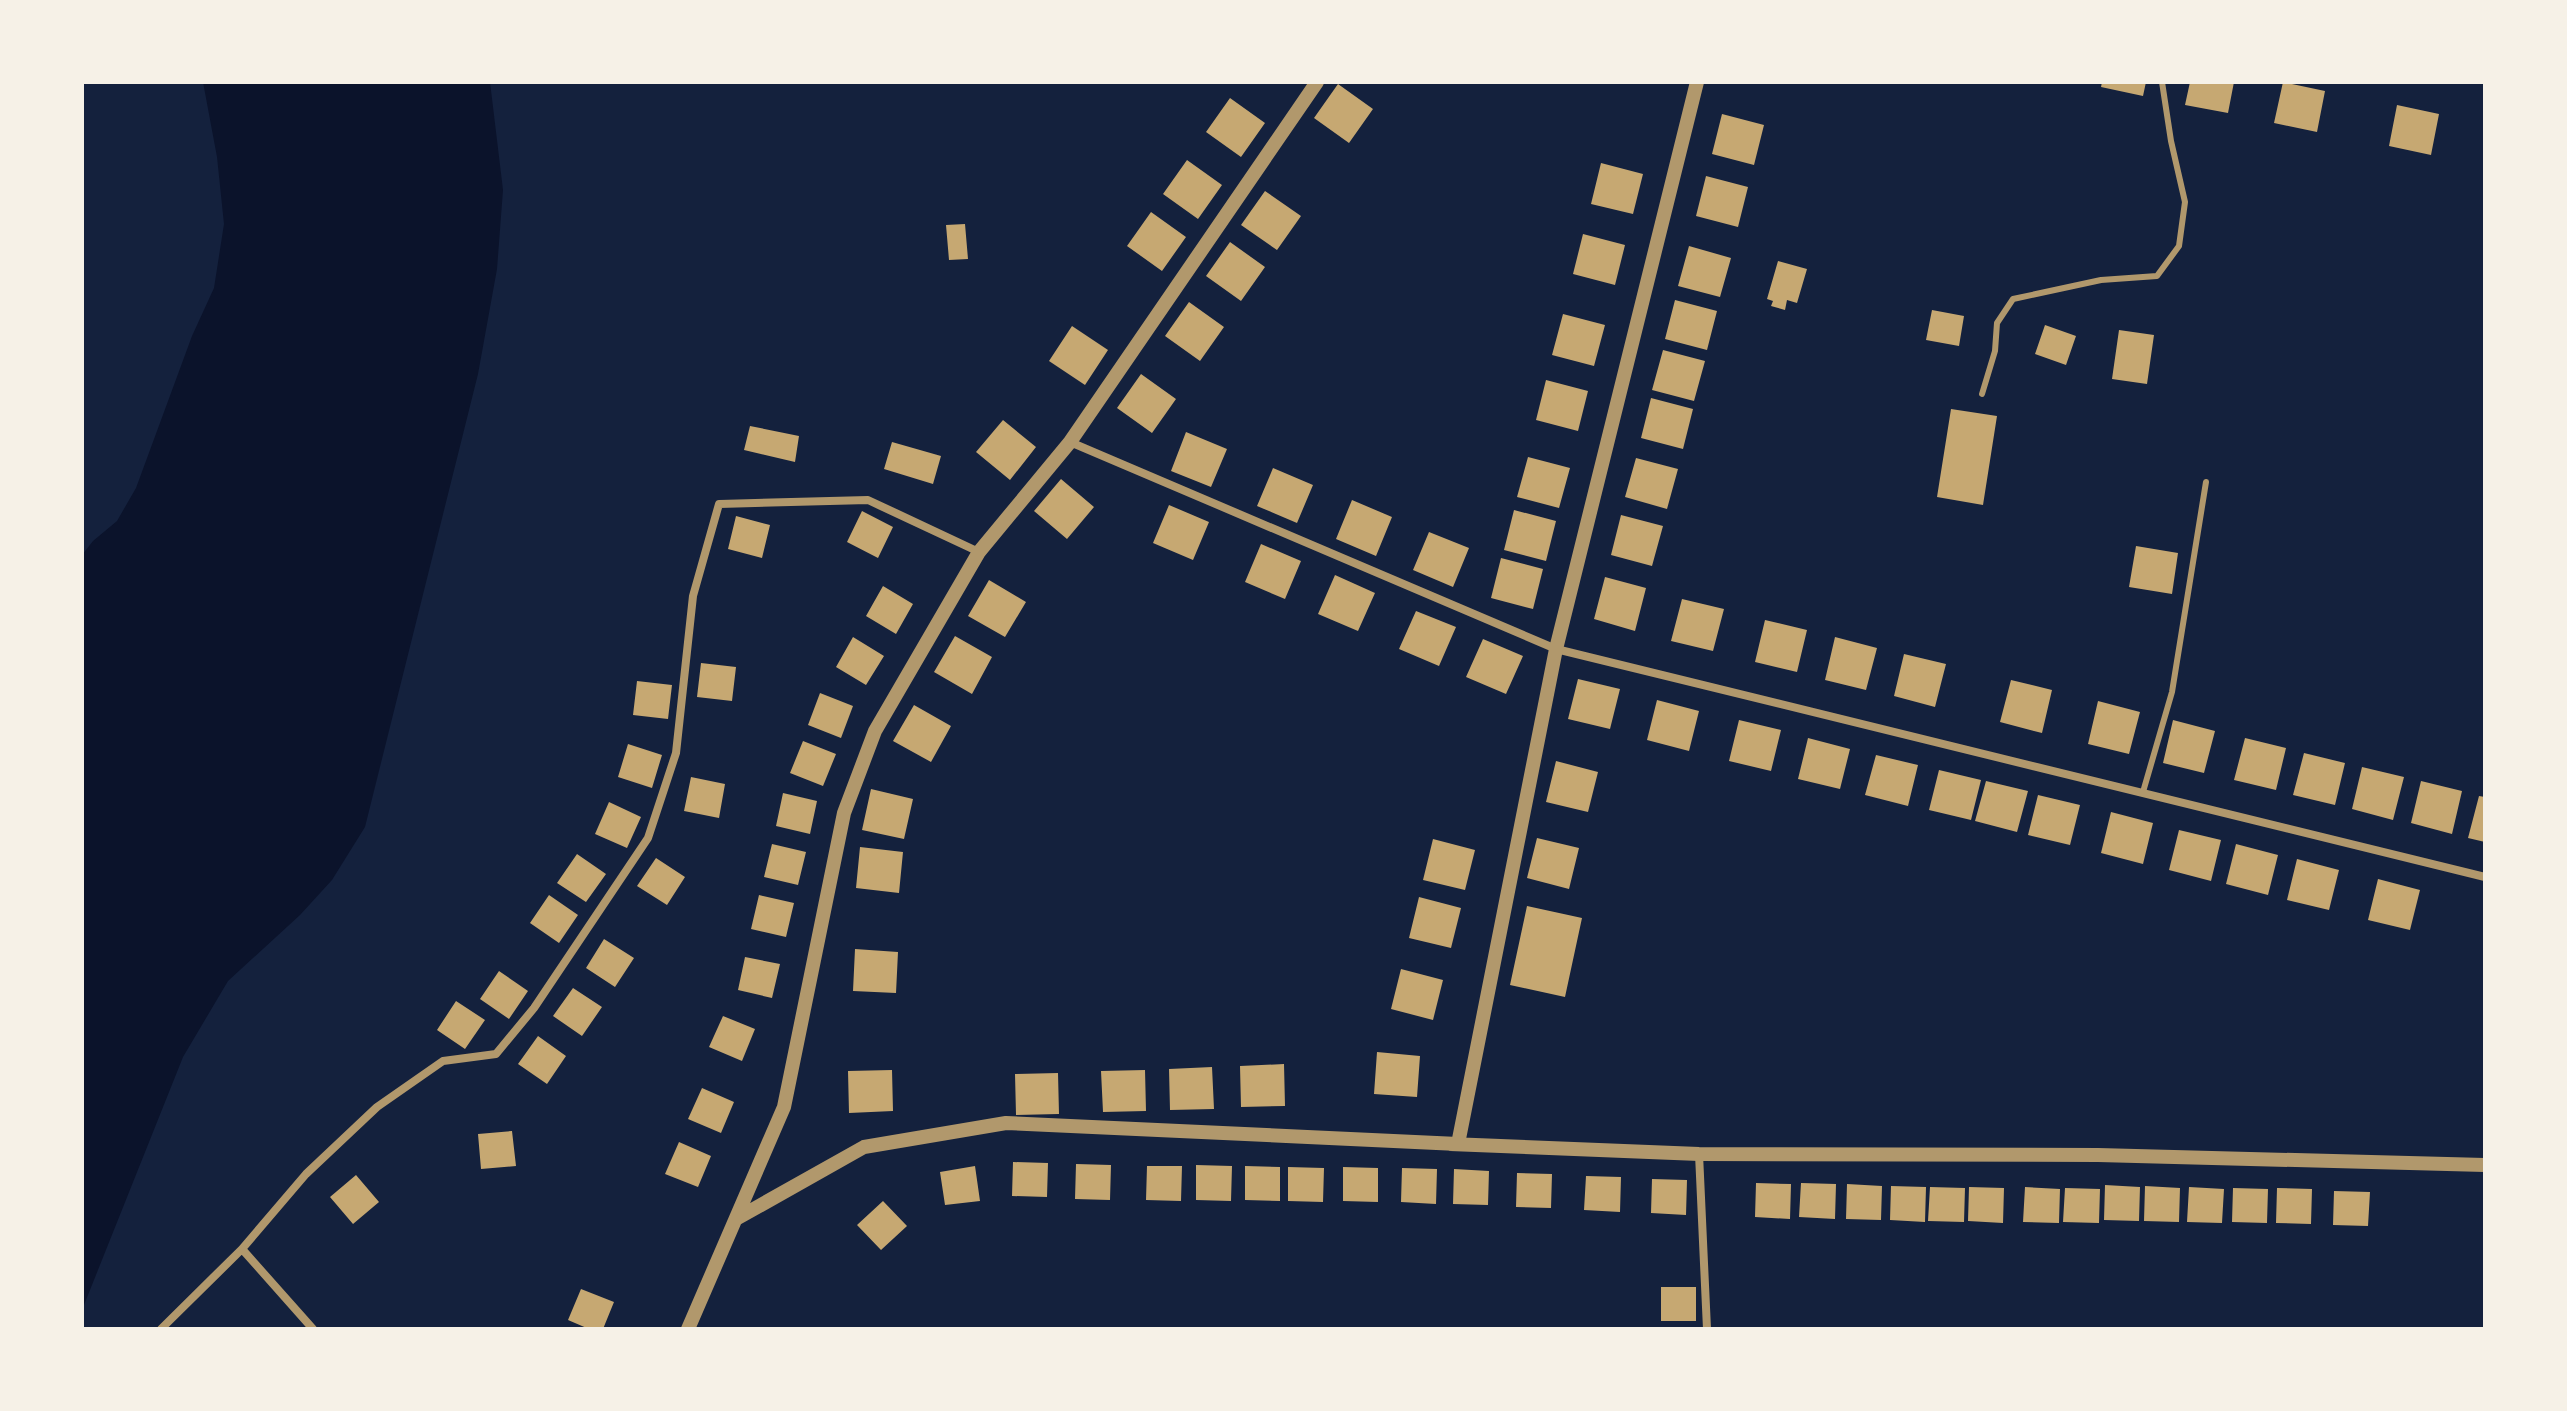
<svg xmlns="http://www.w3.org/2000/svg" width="2567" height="1411" viewBox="0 0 2567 1411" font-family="'DejaVu Sans',sans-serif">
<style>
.water{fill:#0b132b}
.building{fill:#c6a872}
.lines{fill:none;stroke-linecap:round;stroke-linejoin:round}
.service{stroke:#b1986c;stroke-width:6}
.minor{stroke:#b1986c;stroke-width:8}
.tertiary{stroke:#b1986c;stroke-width:14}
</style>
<rect width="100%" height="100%" fill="#14213d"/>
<!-- water -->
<path class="water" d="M 203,82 L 490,82 L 503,190 L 497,269 L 478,374 L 365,827 L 332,880 L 300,915 L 228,981 L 183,1057 L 82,1310 L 82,555 L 93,541 L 117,521 L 136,488 L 192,336 L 214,288 L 224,224 L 217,157 Z"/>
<!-- building -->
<path class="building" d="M 2102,82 L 2146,82 L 2143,96 L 2101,87 Z
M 2190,82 L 2234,82 L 2228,113 L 2185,105 Z
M 2283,82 L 2325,91 L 2317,132 L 2274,123 Z
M 1338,84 L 1373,109 L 1349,143 L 1314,118 Z
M 1230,98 L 1265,123 L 1241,157 L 1206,132 Z
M 2397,105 L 2439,114 L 2431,155 L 2389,146 Z
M 1722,114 L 1764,125 L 1754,165 L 1712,154 Z
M 1187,160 L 1222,185 L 1198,219 L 1163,194 Z
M 1601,163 L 1643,174 L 1633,214 L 1591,204 Z
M 1706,176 L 1748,187 L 1738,227 L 1696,216 Z
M 1265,191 L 1301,216 L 1277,250 L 1241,225 Z
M 1151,212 L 1186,237 L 1162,271 L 1127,246 Z
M 965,224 L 968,259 L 949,260 L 946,225 Z
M 1583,234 L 1625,245 L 1615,285 L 1573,274 Z
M 1230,242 L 1265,267 L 1241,301 L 1206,276 Z
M 1689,246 L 1731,258 L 1720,297 L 1678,286 Z
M 1778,261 L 1807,269 L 1797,303 L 1787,300 L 1785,310 L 1771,306 L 1773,301 L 1767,299 Z
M 1675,300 L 1717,311 L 1707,350 L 1665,339 Z
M 1189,302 L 1224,327 L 1200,361 L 1165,336 Z
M 1932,310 L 1964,316 L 1959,346 L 1926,340 Z
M 1563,314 L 1605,325 L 1594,366 L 1552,355 Z
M 2045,325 L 2076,336 L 2066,365 L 2035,354 Z
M 1072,326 L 1108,350 L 1085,385 L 1049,361 Z
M 2119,330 L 2154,335 L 2147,384 L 2112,379 Z
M 1663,350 L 1705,361 L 1694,401 L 1652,390 Z
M 1141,374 L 1176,399 L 1152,433 L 1117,408 Z
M 1546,380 L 1588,391 L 1578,431 L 1536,420 Z
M 1651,398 L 1693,409 L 1683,449 L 1641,438 Z
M 1951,409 L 1997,416 L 1983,505 L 1937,497 Z
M 1003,420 L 1036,447 L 1010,480 L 976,452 Z
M 750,426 L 799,436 L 795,462 L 744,450 Z
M 1186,432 L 1227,449 L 1211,487 L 1171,471 Z
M 892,442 L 941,456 L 933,484 L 884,469 Z
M 1528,457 L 1570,468 L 1559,508 L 1517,497 Z
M 1636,458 L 1678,469 L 1667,509 L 1625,497 Z
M 1273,468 L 1313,485 L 1297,523 L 1257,506 Z
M 1061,479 L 1094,507 L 1067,539 L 1034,511 Z
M 1352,500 L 1392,517 L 1376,556 L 1336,539 Z
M 1169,505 L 1209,522 L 1193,560 L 1153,543 Z
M 1514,510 L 1556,521 L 1546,561 L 1504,550 Z
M 862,511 L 893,527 L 878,558 L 847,542 Z
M 1621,515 L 1663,526 L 1652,566 L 1611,555 Z
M 736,516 L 770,525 L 762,558 L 728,549 Z
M 1429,532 L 1469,548 L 1453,587 L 1413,570 Z
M 1261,544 L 1301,561 L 1285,599 L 1245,582 Z
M 2136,546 L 2178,553 L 2172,594 L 2129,587 Z
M 1501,558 L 1543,569 L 1533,609 L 1491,598 Z
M 1335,575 L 1375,593 L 1358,631 L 1318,614 Z
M 1605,577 L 1646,588 L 1635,631 L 1594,619 Z
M 989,580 L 1026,602 L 1005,637 L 968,616 Z
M 883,586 L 913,604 L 896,634 L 866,616 Z
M 1682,599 L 1724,609 L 1713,651 L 1671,641 Z
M 1416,611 L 1456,627 L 1439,666 L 1399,649 Z
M 1765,620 L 1807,630 L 1797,672 L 1755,662 Z
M 955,636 L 992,657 L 972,694 L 934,672 Z
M 853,637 L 884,656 L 866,685 L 836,667 Z
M 1835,637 L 1877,648 L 1866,690 L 1825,680 Z
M 1483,639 L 1523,656 L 1506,694 L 1466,677 Z
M 1904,654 L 1946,664 L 1935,707 L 1894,696 Z
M 701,663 L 736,667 L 732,701 L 697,697 Z
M 1578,679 L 1620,689 L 1610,729 L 1568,719 Z
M 2011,680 L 2052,690 L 2042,733 L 2000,722 Z
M 637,681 L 672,685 L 668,719 L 633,715 Z
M 820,693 L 853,706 L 841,738 L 808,725 Z
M 1657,700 L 1699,711 L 1689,751 L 1647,740 Z
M 2098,701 L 2140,712 L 2129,754 L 2088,744 Z
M 914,705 L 951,726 L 931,762 L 893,741 Z
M 1739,720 L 1781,730 L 1771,771 L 1729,761 Z
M 2173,720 L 2215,731 L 2204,773 L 2163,763 Z
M 1808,738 L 1850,749 L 1840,789 L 1798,779 Z
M 2245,738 L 2286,748 L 2276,790 L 2234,780 Z
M 803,741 L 836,754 L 823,786 L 790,773 Z
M 628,744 L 662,755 L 652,788 L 618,777 Z
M 2304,753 L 2345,763 L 2335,805 L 2293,795 Z
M 1876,755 L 1918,765 L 1908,806 L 1865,795 Z
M 1556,761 L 1598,772 L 1588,812 L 1546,802 Z
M 2362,767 L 2404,777 L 2393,820 L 2352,809 Z
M 1939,770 L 1981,780 L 1971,820 L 1929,810 Z
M 691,777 L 725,784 L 719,818 L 684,811 Z
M 1986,781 L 2028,791 L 2017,832 L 1975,821 Z
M 2421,781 L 2462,791 L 2452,834 L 2411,823 Z
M 871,789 L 913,799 L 904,839 L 862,830 Z
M 783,793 L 817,801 L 810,834 L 776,826 Z
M 2038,795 L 2080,805 L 2070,845 L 2028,835 Z
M 2479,796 L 2485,797 L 2485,842 L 2468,838 Z
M 609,802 L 641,817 L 627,848 L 595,834 Z
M 2111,812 L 2153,823 L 2143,864 L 2101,853 Z
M 2179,830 L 2221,840 L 2211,881 L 2169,870 Z
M 1537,838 L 1579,848 L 1569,889 L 1527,878 Z
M 1433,839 L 1475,850 L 1465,890 L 1423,880 Z
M 772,844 L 806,852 L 798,885 L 764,877 Z
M 2236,844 L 2278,855 L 2268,895 L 2226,884 Z
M 860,847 L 903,852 L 899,893 L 856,888 Z
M 577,854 L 606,874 L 586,902 L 557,883 Z
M 656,858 L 685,877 L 667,905 L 637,886 Z
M 2297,859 L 2339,870 L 2329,910 L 2287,900 Z
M 2378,879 L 2420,890 L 2410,930 L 2368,920 Z
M 549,895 L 578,915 L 559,943 L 530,923 Z
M 759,895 L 794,903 L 786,937 L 751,929 Z
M 1419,897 L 1461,908 L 1451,948 L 1409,938 Z
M 1527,906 L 1582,918 L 1565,997 L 1510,985 Z
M 604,939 L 634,958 L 615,987 L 586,968 Z
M 855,949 L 898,952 L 896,993 L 853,991 Z
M 745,957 L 780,964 L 772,998 L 738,990 Z
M 1401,969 L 1443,980 L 1433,1020 L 1391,1009 Z
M 499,971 L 528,991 L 509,1019 L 480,999 Z
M 573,988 L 602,1007 L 582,1036 L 553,1016 Z
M 456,1001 L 485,1020 L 465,1049 L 437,1030 Z
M 723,1016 L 755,1029 L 742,1061 L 709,1047 Z
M 538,1036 L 566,1056 L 547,1084 L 518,1064 Z
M 1377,1052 L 1420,1056 L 1417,1097 L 1374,1094 Z
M 1284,1064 L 1285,1106 L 1241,1107 L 1240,1066 Z
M 1212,1067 L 1214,1109 L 1170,1110 L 1169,1069 Z
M 892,1070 L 893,1111 L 849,1113 L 848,1071 Z
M 1145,1070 L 1146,1111 L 1103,1112 L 1101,1071 Z
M 1058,1073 L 1059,1114 L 1016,1115 L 1015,1074 Z
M 702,1088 L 734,1102 L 721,1133 L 688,1119 Z
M 512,1131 L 516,1166 L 481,1169 L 478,1134 Z
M 679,1142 L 711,1156 L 698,1187 L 665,1174 Z
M 1013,1162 L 1048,1163 L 1047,1197 L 1012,1196 Z
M 1076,1164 L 1111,1165 L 1110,1200 L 1075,1199 Z
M 1196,1165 L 1232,1166 L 1231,1201 L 1196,1200 Z
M 975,1166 L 980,1201 L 945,1205 L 940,1172 Z
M 1147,1166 L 1182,1166 L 1181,1201 L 1146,1200 Z
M 1245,1166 L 1280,1167 L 1280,1201 L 1245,1200 Z
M 1288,1167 L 1324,1168 L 1323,1202 L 1288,1201 Z
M 1343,1167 L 1378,1168 L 1378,1202 L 1343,1201 Z
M 1402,1168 L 1437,1169 L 1436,1204 L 1401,1202 Z
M 1454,1169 L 1489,1171 L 1488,1205 L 1453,1204 Z
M 1517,1173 L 1552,1174 L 1551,1208 L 1516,1207 Z
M 356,1175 L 379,1202 L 353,1224 L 330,1197 Z
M 1586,1176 L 1621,1177 L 1620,1212 L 1584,1210 Z
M 1652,1179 L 1687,1180 L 1686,1215 L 1651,1213 Z
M 1756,1183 L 1791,1184 L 1790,1219 L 1755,1217 Z
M 1801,1183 L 1836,1184 L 1835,1219 L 1799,1217 Z
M 1847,1184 L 1882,1186 L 1881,1220 L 1846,1219 Z
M 2105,1185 L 2140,1187 L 2139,1221 L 2104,1220 Z
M 1891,1186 L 1926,1187 L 1925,1222 L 1890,1220 Z
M 2145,1186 L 2180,1188 L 2179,1222 L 2144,1221 Z
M 1930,1187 L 1965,1188 L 1964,1222 L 1928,1221 Z
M 1969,1187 L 2004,1188 L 2003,1223 L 1968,1221 Z
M 2025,1187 L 2060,1189 L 2059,1223 L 2023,1222 Z
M 2189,1187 L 2224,1189 L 2222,1223 L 2187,1222 Z
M 2065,1188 L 2100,1189 L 2099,1223 L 2063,1222 Z
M 2233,1188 L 2268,1189 L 2267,1223 L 2232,1222 Z
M 2277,1188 L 2312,1189 L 2311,1224 L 2276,1223 Z
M 2334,1191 L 2370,1192 L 2368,1226 L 2333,1225 Z
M 883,1201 L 907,1226 L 881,1250 L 857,1225 Z
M 1661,1287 L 1696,1287 L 1696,1321 L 1661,1321 Z
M 581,1289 L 614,1302 L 603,1329 L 589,1329 L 568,1320 Z"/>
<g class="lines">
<!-- service -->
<path class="service" d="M 1982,394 L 1995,351 L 1997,323 L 2013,299 L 2101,280 L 2157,276 L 2179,246 L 2185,202 L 2171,141 L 2162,82
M 2143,792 L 2172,692 L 2206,482"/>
<!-- minor -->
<path class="minor" d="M 1070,442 L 1556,649 L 2485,877
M 1699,1154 L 1707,1329
M 242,1249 L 313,1329
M 161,1329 L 242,1249 L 306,1174 L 377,1107 L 443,1061 L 496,1054 L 534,1008 L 648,838 L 676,753 L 693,596 L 719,504 L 868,500 L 979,552"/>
<!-- tertiary -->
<path class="tertiary" d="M 1450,1144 L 1699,1154 L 2098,1155 L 2485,1165
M 736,1219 L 864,1147 L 1006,1123 L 1458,1144 L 1556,649 L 1697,82
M 688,1329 L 784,1107 L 844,813 L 875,731 L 979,552 L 1070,442 L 1317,82"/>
</g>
<!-- border -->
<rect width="2567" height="1411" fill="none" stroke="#f6f1e7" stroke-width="168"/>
</svg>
